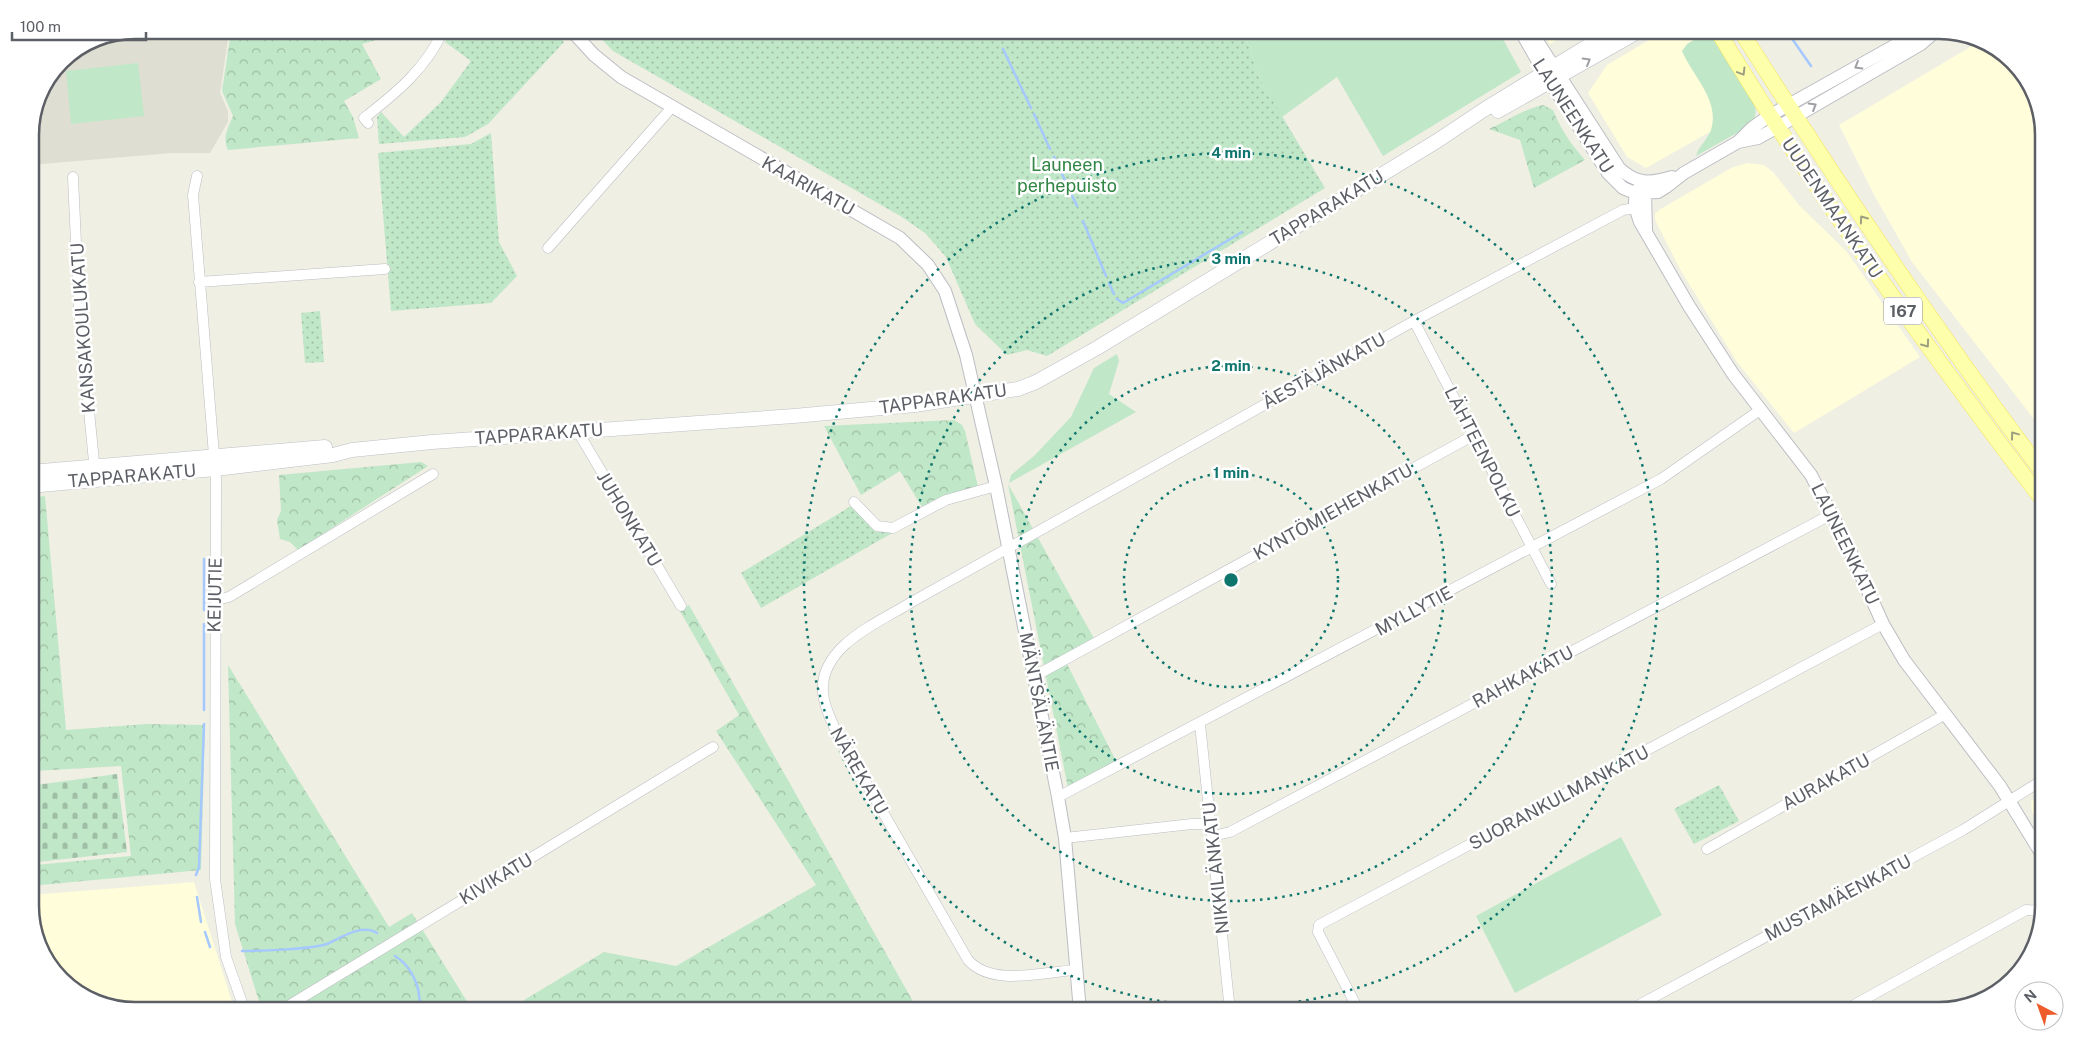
<svg xmlns="http://www.w3.org/2000/svg" width="2074" height="1041" viewBox="0 0 2074 1041" font-family="'Public Sans',sans-serif">
<style>
.commercial{fill:#fffdda}
.education{fill:#dfded2}
.grass{fill:#c0e7c7}
.forest{fill:url(#forest-crowns)}
.cemetery{fill:url(#cemetery-stones)}
.park{fill:url(#park-dots)}
.lines{fill:none;stroke-linecap:round;stroke-linejoin:round}
.stream{stroke:#a5c8ff;stroke-width:2.5}
.minor-casing{stroke:#bcbdc3;stroke-width:11}
.tertiary-casing{stroke:#bcbdc3;stroke-width:14}
.secondary-casing{stroke:#bdbfc6;stroke-width:15}
.primary-casing{stroke:#f5e457;stroke-width:16}
.minor{stroke:#fff;stroke-width:10}
.tertiary{stroke:#fff;stroke-width:12}
.secondary{stroke:#fff;stroke-width:14}
.primary{stroke:#feffaa;stroke-width:15}
.oneway{stroke:#9d9fa3}
.oneway2{stroke:#9d9f81}
.ring{fill:none;stroke:#0f766e;stroke-width:2.5;stroke-dasharray:2.5 5}
.labels{text-anchor:middle;stroke-width:5;stroke-linejoin:round;paint-order:stroke}
.shield{fill:#fff;stroke:#8d8f93;stroke-width:1}
.shield-label{font-size:16px;font-weight:bold;fill:#5c5f65}
.street-label{font-size:18px;fill:#5c5f65;stroke:#fff}
.park-label{font-size:18px;fill:#328645;stroke:#fff}
.rim{fill:none;stroke:#5c5f65;stroke-width:2.5}
.centre{fill:#0f766e;stroke:#fff;stroke-width:2.5}
.ring-label{font-size:15px;text-anchor:middle;font-weight:bold;fill:#0f766e;stroke:#fff;stroke-width:5;stroke-linejoin:round;paint-order:stroke}
</style>
<defs>
<pattern id="forest-crowns" width="20" height="18" patternUnits="userSpaceOnUse" patternTransform="scale(1.25)"><rect width="20" height="18" fill="#c0e7c7"/><path d="M2 6a3 3 0 1 1 6 0M12 15a3 3 0 1 1 6 0" fill="none" stroke="#9fbea5"/></pattern>
<pattern id="cemetery-stones" width="16" height="16" patternUnits="userSpaceOnUse" patternTransform="scale(1.25)"><rect width="16" height="16" fill="#c0e7c7"/><path d="M2 7V4a2 2 0 0 1 4 0v3zM10 15v-3a2 2 0 0 1 4 0v3z" fill="#9fbea5"/></pattern>
<pattern id="park-dots" width="8" height="8" patternUnits="userSpaceOnUse" patternTransform="scale(1.25)"><rect width="8" height="8" fill="#c0e7c7"/><path d="M2 2h.1M6 6h.1" fill="none" stroke="#9fbea5" stroke-width="1.8" stroke-linecap="round"/></pattern>
</defs>
<rect width="100%" height="100%" fill="#efefe4"/>
<!-- commercial -->
<path class="commercial" d="M 1541,30 L 1573,30 L 1550,44 Z
M 1666,30 L 1682,30 L 1704,42 L 1738,116 L 1646,168 L 1627,157 L 1588,93 L 1607,65 Z
M 1982,40 L 2026,76 L 2044,129 L 2044,432 L 1912,262 L 1873,193 L 1839,125 Z
M 1748,163 L 1764,165 L 1773,172 L 1799,205 L 1847,252 L 1920,357 L 1794,433 L 1737,362 L 1681,271 L 1655,220 L 1655,214 L 1659,210 L 1733,167 Z
M 2044,793 L 2044,830 L 2032,812 L 2031,801 Z
M 194,882 L 235,1011 L 135,1011 L 89,1000 L 48,965 L 30,913 L 30,895 Z"/>
<!-- education -->
<path class="education" d="M 135,30 L 219,30 L 228,39 L 220,93 L 228,111 L 228,122 L 210,153 L 172,153 L 30,165 L 30,129 L 38,95 L 61,61 L 95,38 Z"/>
<!-- grass -->
<path class="grass" d="M 1243,30 L 1498,30 L 1521,72 L 1383,156 L 1337,77 L 1282,117 L 1261,81 Z
M 1704,34 L 1712,36 C 1722,52 1753,91 1755,107 C 1757,114 1754,119 1751,125 L 1696,156 C 1699,145 1710,138 1712,126 C 1718,98 1692,75 1682,51 L 1687,44 Z
M 138,63 L 144,116 L 71,124 L 66,71 Z
M 1117,354 L 1119,361 L 1109,394 L 1136,412 L 1009,483 L 1011,475 L 1034,456 L 1071,417 L 1094,368 Z
M 1621,837 L 1662,915 L 1515,993 L 1476,916 Z"/>
<!-- forest -->
<path class="forest" d="M 223,30 L 380,30 L 383,38 L 362,44 L 381,79 L 344,101 L 353,117 L 359,138 L 228,150 C 222,137 228,128 233,116 L 222,91 L 230,38 Z
M 1543,105 L 1553,110 C 1561,130 1571,144 1585,160 L 1534,188 L 1520,140 L 1489,129 C 1507,121 1524,109 1543,105 Z
M 954,420 L 962,425 L 965,431 L 978,487 L 922,507 L 900,471 L 861,495 L 824,426 Z
M 421,462 L 428,466 L 298,550 L 290,542 L 280,539 L 277,520 L 281,511 L 279,475 Z
M 1008,484 L 1096,642 L 1065,660 L 1116,761 L 1068,788 Z
M 45,496 L 66,730 L 147,724 L 205,725 L 201,870 L 30,886 L 30,835 L 35,865 L 131,856 L 121,766 L 34,771 L 30,778 L 30,498 Z
M 689,605 L 915,1005 L 922,1011 L 506,1011 L 604,952 L 676,966 L 816,885 L 716,731 L 739,715 L 680,611 Z
M 228,665 L 389,927 L 412,913 L 473,1011 L 262,1011 L 235,924 Z"/>
<!-- cemetery -->
<path class="cemetery" d="M 117,774 L 127,852 L 38,862 C 35,839 23,805 36,785 Z"/>
<!-- park -->
<path class="park" d="M 453,30 L 555,30 L 564,42 L 488,124 L 465,137 L 379,144 L 377,117 L 381,112 L 404,137 L 441,102 L 471,61 L 445,42 Z
M 593,30 L 1243,30 L 1261,81 L 1325,188 L 1047,356 L 1027,350 L 1007,355 L 975,324 L 946,257 L 925,233 L 902,217 L 613,51 Z
M 491,133 L 499,242 L 517,276 L 491,303 L 391,311 L 378,153 L 471,144 Z
M 320,311 L 324,362 L 305,363 L 301,313 Z
M 851,506 L 876,532 L 894,532 L 761,608 L 741,573 Z
M 1719,785 L 1739,821 L 1694,844 L 1674,809 Z"/>
<g class="lines">
<!-- stream -->
<path class="stream" d="M 1786,30 L 1811,66
M 1003,49 L 1031,108
M 1034,114 L 1050,149
M 1054,157 L 1058,166
M 1062,174 L 1077,206
M 1083,221 L 1106,276
M 1109,283 L 1114,294
M 1117,299 L 1123,303 L 1242,232
M 204,610 L 204,559
M 204,710 L 204,624
M 196,875 L 199,867 L 204,724
M 197,897 L 201,922
M 205,932 L 210,947
M 242,951 C 260,951 313,949 327,944 C 340,938 363,923 377,933
M 395,956 C 413,967 422,990 419,1011"/>
<!-- minor casing -->
<g class="minor-casing">
<path id="minor" d="M 368,123 L 364,118 C 395,94 428,67 443,30
M 197,176 L 193,195 L 216,480 L 215,879 L 226,957 L 245,1011
M 73,177 L 79,309 L 95,472
M 548,248 L 673,106
M 199,282 L 385,269
M 1414,321 L 1551,584
M 578,432 L 681,606
M 854,502 L 877,526 L 893,528 L 946,500 L 996,486
M 216,600 L 229,597 L 433,474
M 1035,676 L 1474,435
M 1200,724 L 1230,1011
M 1058,797 L 1661,479 L 1760,410
M 1213,836 L 1230,832 L 1832,514
M 1065,838 L 1192,824 L 1212,824
M 1707,849 L 1944,715
M 1076,970 C 1043,972 992,987 968,960 L 835,729 C 830,718 824,706 823,693 C 819,646 878,623 910,603 L 1414,321 L 1623,210 L 1642,207
M 280,1011 L 713,747
M 1359,1011 L 1318,932 L 1319,925 L 1883,624
M 1628,1011 L 1963,830 L 2044,779
M 1843,1011 L 2026,910 L 2043,911"/>
</g>
<!-- tertiary casing -->
<g class="tertiary-casing">
<path id="tertiary" d="M 571,30 L 594,55 L 621,77 L 900,238 L 928,265 L 945,291 L 966,355 L 996,486 L 1058,797 L 1065,838 L 1080,1011
M 1520,30 L 1544,72 L 1608,173 L 1623,188 L 1635,193 L 1658,192 L 1666,187 L 1684,173 L 1738,142 L 1752,128 L 1769,116 L 1901,42 L 1928,30
M 1530,30 L 1619,168 C 1636,184 1650,184 1672,177
M 1738,142 L 1758,138 L 1776,128 L 1921,44 L 1937,30
M 1642,183 C 1632,198 1634,205 1640,222 L 1689,306 L 1733,374 L 1811,475 L 1845,540 L 1883,624 L 1904,660 L 2000,786 L 2044,858
M 1643,185 L 1645,193 L 1646,230"/>
</g>
<!-- secondary casing -->
<g class="secondary-casing">
<path id="secondary" d="M 1498,111 L 1641,30
M 30,472 L 325,447
M 30,486 L 215,469 L 333,455 L 352,450 L 432,442 L 794,416 L 915,405 L 1018,389 L 1036,382 L 1097,348 L 1437,141 L 1485,109 L 1614,30"/>
</g>
<!-- primary casing -->
<g class="primary-casing">
<path id="primary" d="M 1717,30 C 1816,194 1928,350 2044,502
M 1740,30 C 1836,181 1936,331 2044,474"/>
</g>
<!-- minor -->
<use href="#minor" class="minor"/>
<!-- tertiary -->
<use href="#tertiary" class="tertiary"/>
<!-- secondary -->
<use href="#secondary" class="secondary"/>
<!-- primary -->
<use href="#primary" class="primary"/>
</g>
<!-- one-way arrows -->
<defs><path id="oneway-chevron" d="M-2-3.5L2.5 0L-2 3.5" fill="none" stroke-width="1.6" stroke-linecap="round" stroke-linejoin="round" transform="scale(1.25)"/></defs>
<g class="oneway">
<use href="#oneway-chevron" transform="translate(1587 61) rotate(-30)"/>
<use href="#oneway-chevron" transform="translate(1858 66) rotate(150)"/>
<use href="#oneway-chevron" transform="translate(1813 106) rotate(-31)"/>
</g>
<g class="oneway2">
<use href="#oneway-chevron" transform="translate(1742 72) rotate(59)"/>
<use href="#oneway-chevron" transform="translate(1863 219) rotate(-125)"/>
<use href="#oneway-chevron" transform="translate(1926 344) rotate(54)"/>
<use href="#oneway-chevron" transform="translate(2014 435) rotate(-127)"/>
</g>
<!-- distance rings -->
<g class="ring">
<circle cx="1231" cy="580" r="107"/>
<circle cx="1231" cy="580" r="214"/>
<circle cx="1231" cy="580" r="321"/>
<circle cx="1231" cy="580" r="427"/>
</g>
<g class="labels">
<!-- shield labels -->
<rect class="shield" x="1884" y="297.5" width="38" height="27" rx="4"/>
<g class="shield-label">
<text x="1903" y="317">167</text>
</g>
<!-- street labels -->
<g class="street-label">
<text transform="translate(1573 116) rotate(57)" y="6">LAUNEENKATU</text>
<text transform="translate(808 186) rotate(29)" y="6">KAARIKATU</text>
<text transform="translate(1327 208) rotate(-31)" y="6">TAPPARAKATU</text>
<text transform="translate(1832 208) rotate(56)" y="6">UUDENMAANKATU</text>
<text transform="translate(83 328) rotate(-94)" y="6">KANSAKOULUKATU</text>
<text transform="translate(1324 371) rotate(-29)" y="6">ÄESTÄJÄNKATU</text>
<text transform="translate(943 399) rotate(-8)" y="6">TAPPARAKATU</text>
<text transform="translate(539 434) rotate(-4)" y="6">TAPPARAKATU</text>
<text transform="translate(1482 452) rotate(63)" y="6">LÄHTEENPOLKU</text>
<text transform="translate(132 476) rotate(-5)" y="6">TAPPARAKATU</text>
<text transform="translate(1333 512) rotate(-29)" y="6">KYNTÖMIEHENKATU</text>
<text transform="translate(629 519) rotate(59)" y="6">JUHONKATU</text>
<text transform="translate(1845 544) rotate(64)" y="6">LAUNEENKATU</text>
<text transform="translate(215 595) rotate(-89)" y="6">KEIJUTIE</text>
<text transform="translate(1414 611) rotate(-28)" y="6">MYLLYTIE</text>
<text transform="translate(1523 677) rotate(-28)" y="6">RAHKAKATU</text>
<text transform="translate(1039 702) rotate(79)" y="6">MÄNTSÄLÄNTIE</text>
<text transform="translate(859 771) rotate(60)" y="6">NÄREKATU</text>
<text transform="translate(1826 782) rotate(-29)" y="6">AURAKATU</text>
<text transform="translate(1559 798) rotate(-28)" y="6">SUORANKULMANKATU</text>
<text transform="translate(1216 868) rotate(-96)" y="6">NIKKILÄNKATU</text>
<text transform="translate(496 879) rotate(-31)" y="6">KIVIKATU</text>
<text transform="translate(1838 898) rotate(-28)" y="6">MUSTAMÄENKATU</text>
</g>
<!-- park labels -->
<g class="park-label">
<text x="1067" y="171">Launeen<tspan x="1067" dy="21">perhepuisto</tspan></text>
</g>
</g>
<!-- crop -->
<path d="M0 0H2074V1041H0ZM135 39H1939A96 96 0 0 1 2035 135V906A96 96 0 0 1 1939 1002H135A96 96 0 0 1 39 906V135A96 96 0 0 1 135 39Z" fill="#fff" fill-rule="evenodd"/>
<path class="rim" d="M135 39H1939A96 96 0 0 1 2035 135V906A96 96 0 0 1 1939 1002H135A96 96 0 0 1 39 906V135A96 96 0 0 1 135 39Z"/>
<circle cx="1231" cy="580" r="8" class="centre"/>
<g class="ring-label">
<text x="1231" y="158">4 min</text>
<text x="1231" y="264">3 min</text>
<text x="1231" y="371">2 min</text>
<text x="1231" y="478">1 min</text>
</g>
<!-- north arrow -->
<g transform="translate(2039 1006) rotate(319)"><circle r="24" fill="#ffffff" stroke="#bebfc1"/>
<path d="M0-4L9 19L0 12L-9 19Z" fill="#ee5c2b"/>
<text y="-8" font-size="14" font-weight="bold" text-anchor="middle" fill="#5c5f65">N</text>
</g>
<!-- scale -->
<path d="M12 32v8h134v-8" fill="none" stroke="#5c5f65" stroke-width="2.5"/>
<text x="20" y="32" font-size="15" fill="#5c5f65" stroke="#ffffff" stroke-width="4" paint-order="stroke">100 m</text>
</svg>
